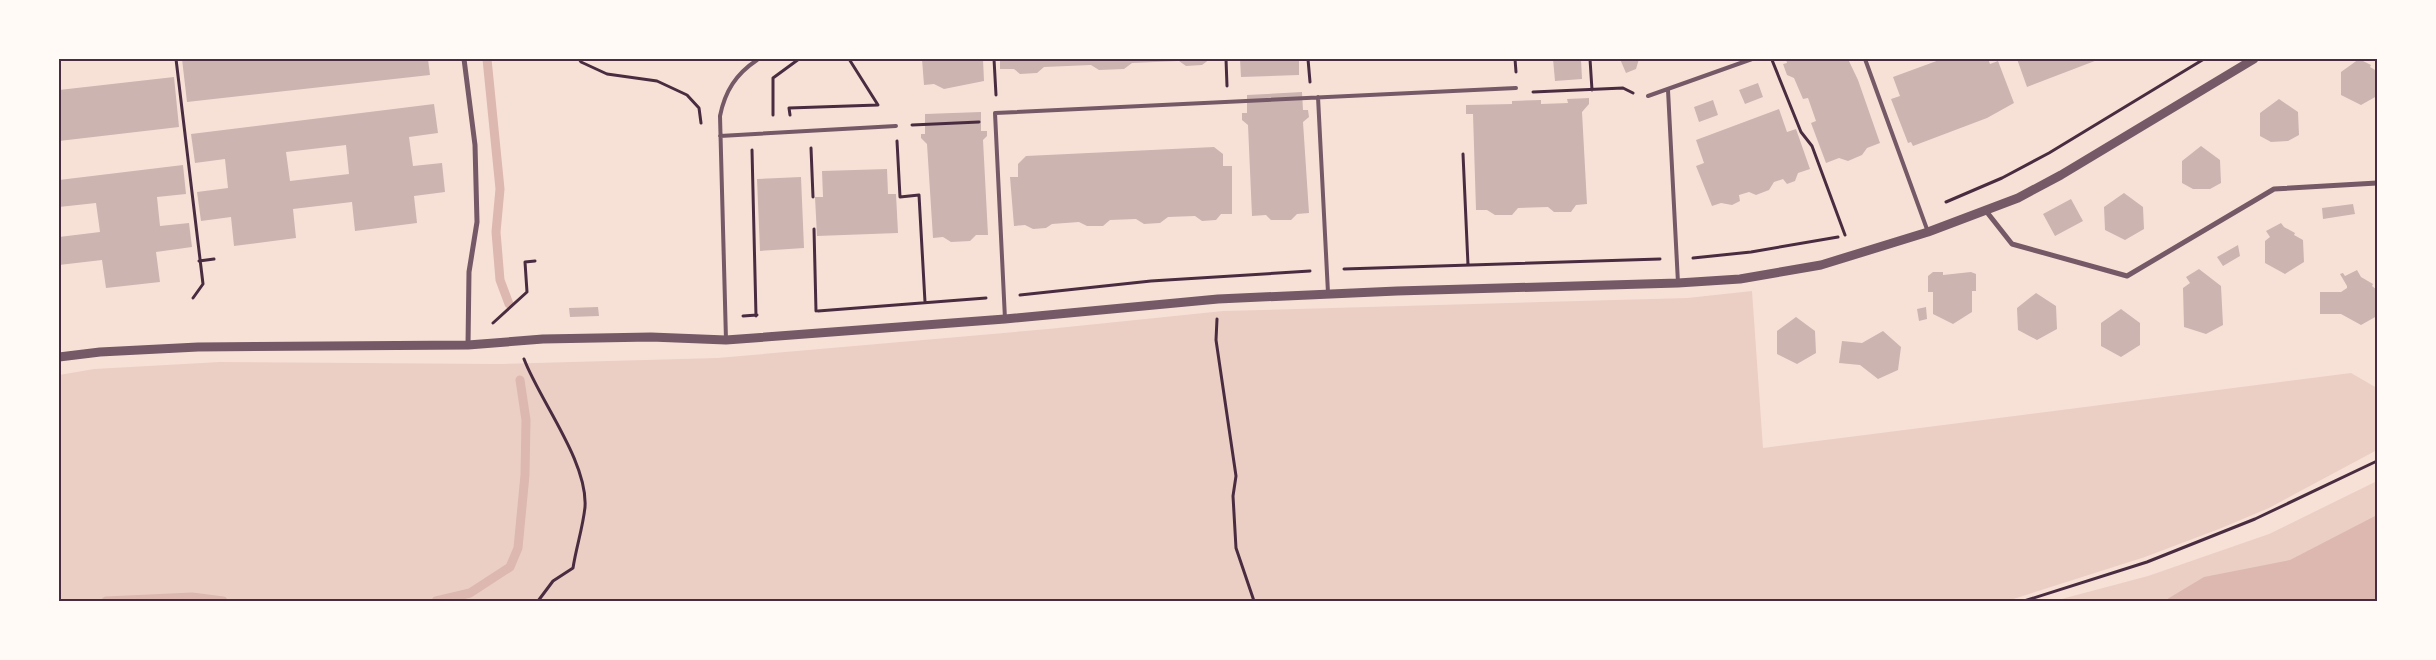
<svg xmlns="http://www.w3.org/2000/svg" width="2436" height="660" viewBox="0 0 2436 660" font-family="'Source Serif 4',serif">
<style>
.green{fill:#ebcfc5}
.water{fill:#dcb8b0}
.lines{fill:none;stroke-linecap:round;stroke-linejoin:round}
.stream{stroke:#dcb8b0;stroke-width:9}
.building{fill:#ccb4b1;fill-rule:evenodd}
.path{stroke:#4a2c40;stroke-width:3}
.service{stroke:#755966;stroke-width:4}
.minor{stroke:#755966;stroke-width:5}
.tertiary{stroke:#755966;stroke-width:9}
.neatline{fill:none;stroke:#4a2c40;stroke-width:2}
</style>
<rect width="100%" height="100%" fill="#f7e1d7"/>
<!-- green -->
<path class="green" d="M 1752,291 L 1763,448 L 2351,373 L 2377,388 L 2377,450 L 2269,508 L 2219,529 L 2145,557 L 2007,601 L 59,601 L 59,375 L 94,369 L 220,362 L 500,364 L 717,358 L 1048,329 L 1223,311 L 1687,298 Z
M 2377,481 L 2377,601 L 2054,601 L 2148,576 L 2269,534 Z"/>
<!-- water -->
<path class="water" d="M 2377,515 L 2377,601 L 2164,601 L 2204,577 L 2290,560 Z"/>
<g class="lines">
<!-- stream -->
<path class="stream" d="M 487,59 L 500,189 L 496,232 L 500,280 L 509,304
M 106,601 L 192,597 L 223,601
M 436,601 L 470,593 L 510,567 L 518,548 L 525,475 L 526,420 L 520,380"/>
</g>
<!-- building -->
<path class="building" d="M 182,59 L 428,59 L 430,75 L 187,102 Z
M 922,59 L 983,59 L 984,81 L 944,89 L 934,84 L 924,85 Z
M 1000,59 L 1210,59 L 1202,65 L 1186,66 L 1179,61 L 1132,63 L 1124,69 L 1099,70 L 1091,65 L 1044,67 L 1037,73 L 1020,74 L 1014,69 L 1000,69 Z
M 1240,59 L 1299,59 L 1299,75 L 1241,77 Z
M 1553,59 L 1581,59 L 1582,79 L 1555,81 Z
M 1620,59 L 1639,59 L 1636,69 L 1626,73 Z
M 1786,59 L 1848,59 L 1858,80 L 1880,143 L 1867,148 L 1862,155 L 1848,161 L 1839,158 L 1826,163 L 1811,123 L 1816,121 L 1808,98 L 1803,99 L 1794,78 L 1787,75 L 1783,64 L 1787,63 Z
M 1942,59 L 1988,59 L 1990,64 L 1998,61 L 2014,103 L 1987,118 L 1913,146 L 1911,142 L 1908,143 L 1891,99 L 1900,96 L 1893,77 Z
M 2017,59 L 2100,59 L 2027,87 Z
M 2359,59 L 2371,65 L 2370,67 L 2377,71 L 2377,96 L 2361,105 L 2341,95 L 2341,72 Z
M 174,77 L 179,127 L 59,141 L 59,90 Z
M 1758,83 L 1763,97 L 1745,104 L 1739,90 Z
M 1302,92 L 1303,110 L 1308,110 L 1309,117 L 1303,122 L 1309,213 L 1297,214 L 1291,220 L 1271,220 L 1266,215 L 1252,216 L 1248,125 L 1242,120 L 1242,113 L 1247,113 L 1247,95 Z
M 1589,98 L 1589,104 L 1582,112 L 1587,204 L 1576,205 L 1571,212 L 1554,212 L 1548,207 L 1518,208 L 1512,215 L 1495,215 L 1487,210 L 1476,210 L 1473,114 L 1466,114 L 1466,105 L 1512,104 L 1512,101 L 1541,100 L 1541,104 L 1568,103 L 1567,99 Z
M 2279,99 L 2298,112 L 2299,135 L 2288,141 L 2271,142 L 2260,136 L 2260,113 Z
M 1713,100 L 1718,115 L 1699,122 L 1694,107 Z
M 434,104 L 438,133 L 409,137 L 413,166 L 442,163 L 445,192 L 414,196 L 417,223 L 355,231 L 352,202 L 293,209 L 296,238 L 234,246 L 231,217 L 201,221 L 197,192 L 228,188 L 225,159 L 195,163 L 191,134 ZM 346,145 L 349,174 L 290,181 L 286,152 Z
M 1779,109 L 1787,132 L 1796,129 L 1810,169 L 1798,173 L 1795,181 L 1787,184 L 1783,179 L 1774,182 L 1769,190 L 1756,195 L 1749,192 L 1739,195 L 1740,201 L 1732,205 L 1721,203 L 1712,206 L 1696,166 L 1704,163 L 1696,140 Z
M 981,112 L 981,131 L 987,131 L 987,136 L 983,140 L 988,235 L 976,235 L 970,241 L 951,242 L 943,237 L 933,238 L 927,144 L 921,138 L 921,134 L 925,134 L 925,114 Z
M 2201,146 L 2220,160 L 2221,183 L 2210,189 L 2193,189 L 2182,183 L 2182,161 Z
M 1214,147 L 1223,154 L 1223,166 L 1232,166 L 1232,214 L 1221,214 L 1216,220 L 1202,221 L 1195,216 L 1168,217 L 1160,223 L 1144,224 L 1136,219 L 1110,220 L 1103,226 L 1087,226 L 1079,222 L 1052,224 L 1046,228 L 1033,229 L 1025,225 L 1014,226 L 1010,177 L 1018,177 L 1018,164 L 1026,156 Z
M 183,165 L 186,194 L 157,197 L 160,226 L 189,223 L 192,247 L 156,252 L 160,282 L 106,288 L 102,260 L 59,265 L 59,237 L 100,232 L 96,203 L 59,207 L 59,180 Z
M 887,169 L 888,194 L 896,194 L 898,233 L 817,236 L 815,197 L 823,197 L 822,171 Z
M 801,177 L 804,248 L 760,251 L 757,179 Z
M 2124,193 L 2143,207 L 2144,229 L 2125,240 L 2105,230 L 2104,207 Z
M 2071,199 L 2083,221 L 2055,236 L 2043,214 Z
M 2353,204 L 2355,214 L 2323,219 L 2322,208 Z
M 2281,223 L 2284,227 L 2295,233 L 2294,235 L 2303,240 L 2304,262 L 2285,274 L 2265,263 L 2265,241 L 2270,237 L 2266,231 Z
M 2238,245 L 2240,256 L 2223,266 L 2217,257 Z
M 2199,269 L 2221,286 L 2223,325 L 2206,334 L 2184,327 L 2183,288 L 2190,283 L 2186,277 Z
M 2357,270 L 2361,277 L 2373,284 L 2372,286 L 2377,290 L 2377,316 L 2361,325 L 2341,314 L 2320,314 L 2320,292 L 2341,292 L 2347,288 L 2347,286 L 2340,274 L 2343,273 L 2345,276 Z
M 1933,272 L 1943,272 L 1943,275 L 1971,272 L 1976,274 L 1976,291 L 1972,291 L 1972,312 L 1953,324 L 1933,314 L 1933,292 L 1928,292 L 1928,276 Z
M 2036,293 L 2056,306 L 2057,329 L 2037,340 L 2018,330 L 2017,308 Z
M 598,307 L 599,316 L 570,317 L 569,308 Z
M 1926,307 L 1927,319 L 1919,321 L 1917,309 Z
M 2121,309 L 2140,323 L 2140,345 L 2121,357 L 2101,346 L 2101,323 Z
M 1796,317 L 1815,331 L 1816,353 L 1797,364 L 1777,354 L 1777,331 Z
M 1883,331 L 1901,347 L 1898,370 L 1878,379 L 1860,365 L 1839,363 L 1842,341 L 1862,343 Z"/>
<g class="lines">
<!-- path -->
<path class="path" d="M 176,59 L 203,284 L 193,298
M 579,59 L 581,62 L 607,74 L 657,81 L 687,95 L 699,108 L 701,123
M 994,59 L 996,95
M 1226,59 L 1227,86
M 1308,59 L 1310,82
M 1515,59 L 1516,72
M 1590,59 L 1592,90
M 1772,60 L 1801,132 L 1812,146 L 1845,235
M 1533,92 L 1623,88 L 1633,93
M 773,115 L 773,78 L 799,59
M 790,115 L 789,108 L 878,105 L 849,59
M 912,125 L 979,122
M 897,141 L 900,197 L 919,195 L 925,302
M 811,148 L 813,197
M 752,150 L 756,316
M 1463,154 L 1468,265
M 1946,202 L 2002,178 L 2049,153 L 2204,59
M 814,229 L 816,311
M 1693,258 L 1751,252 L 1838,237
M 199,261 L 214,259
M 1344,269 L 1660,259
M 1020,295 L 1151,281 L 1310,271
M 818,311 L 986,298
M 743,316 L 757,315
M 1217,319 L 1216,340 L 1236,476 L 1233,496 L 1236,548 L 1254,601
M 493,323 L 527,292 L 525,262 L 535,261
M 524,359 C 540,401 588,462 585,507 C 583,527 576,548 573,568 L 553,581 L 538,601
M 2024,601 L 2147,562 L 2255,519 L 2377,461"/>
<!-- service -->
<path class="service" d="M 1865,59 L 1928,232
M 1668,90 L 1678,283
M 1648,96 L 1752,59
M 1318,97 L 1328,293
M 720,136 L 896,126
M 1005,319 L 995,113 L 1516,88
M 726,340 L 720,116 C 725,91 736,74 757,60"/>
<!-- minor -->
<path class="minor" d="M 464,59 L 475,145 L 477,222 L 469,272 L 468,345
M 1986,211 L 2012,244 L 2127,276 L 2274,189 L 2377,183"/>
<!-- tertiary -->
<path class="tertiary" d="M 59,357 L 100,352 L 198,347 L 468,345 L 543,339 L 651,337 L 726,340 L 1005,319 L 1218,299 L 1397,291 L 1678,283 L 1740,279 L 1821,265 L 1928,232 L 2018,198 L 2061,175 L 2254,59"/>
</g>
<!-- border -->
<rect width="2436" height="660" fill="none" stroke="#fffaf5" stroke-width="120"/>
<rect x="60" y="60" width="2316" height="540" class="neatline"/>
</svg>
